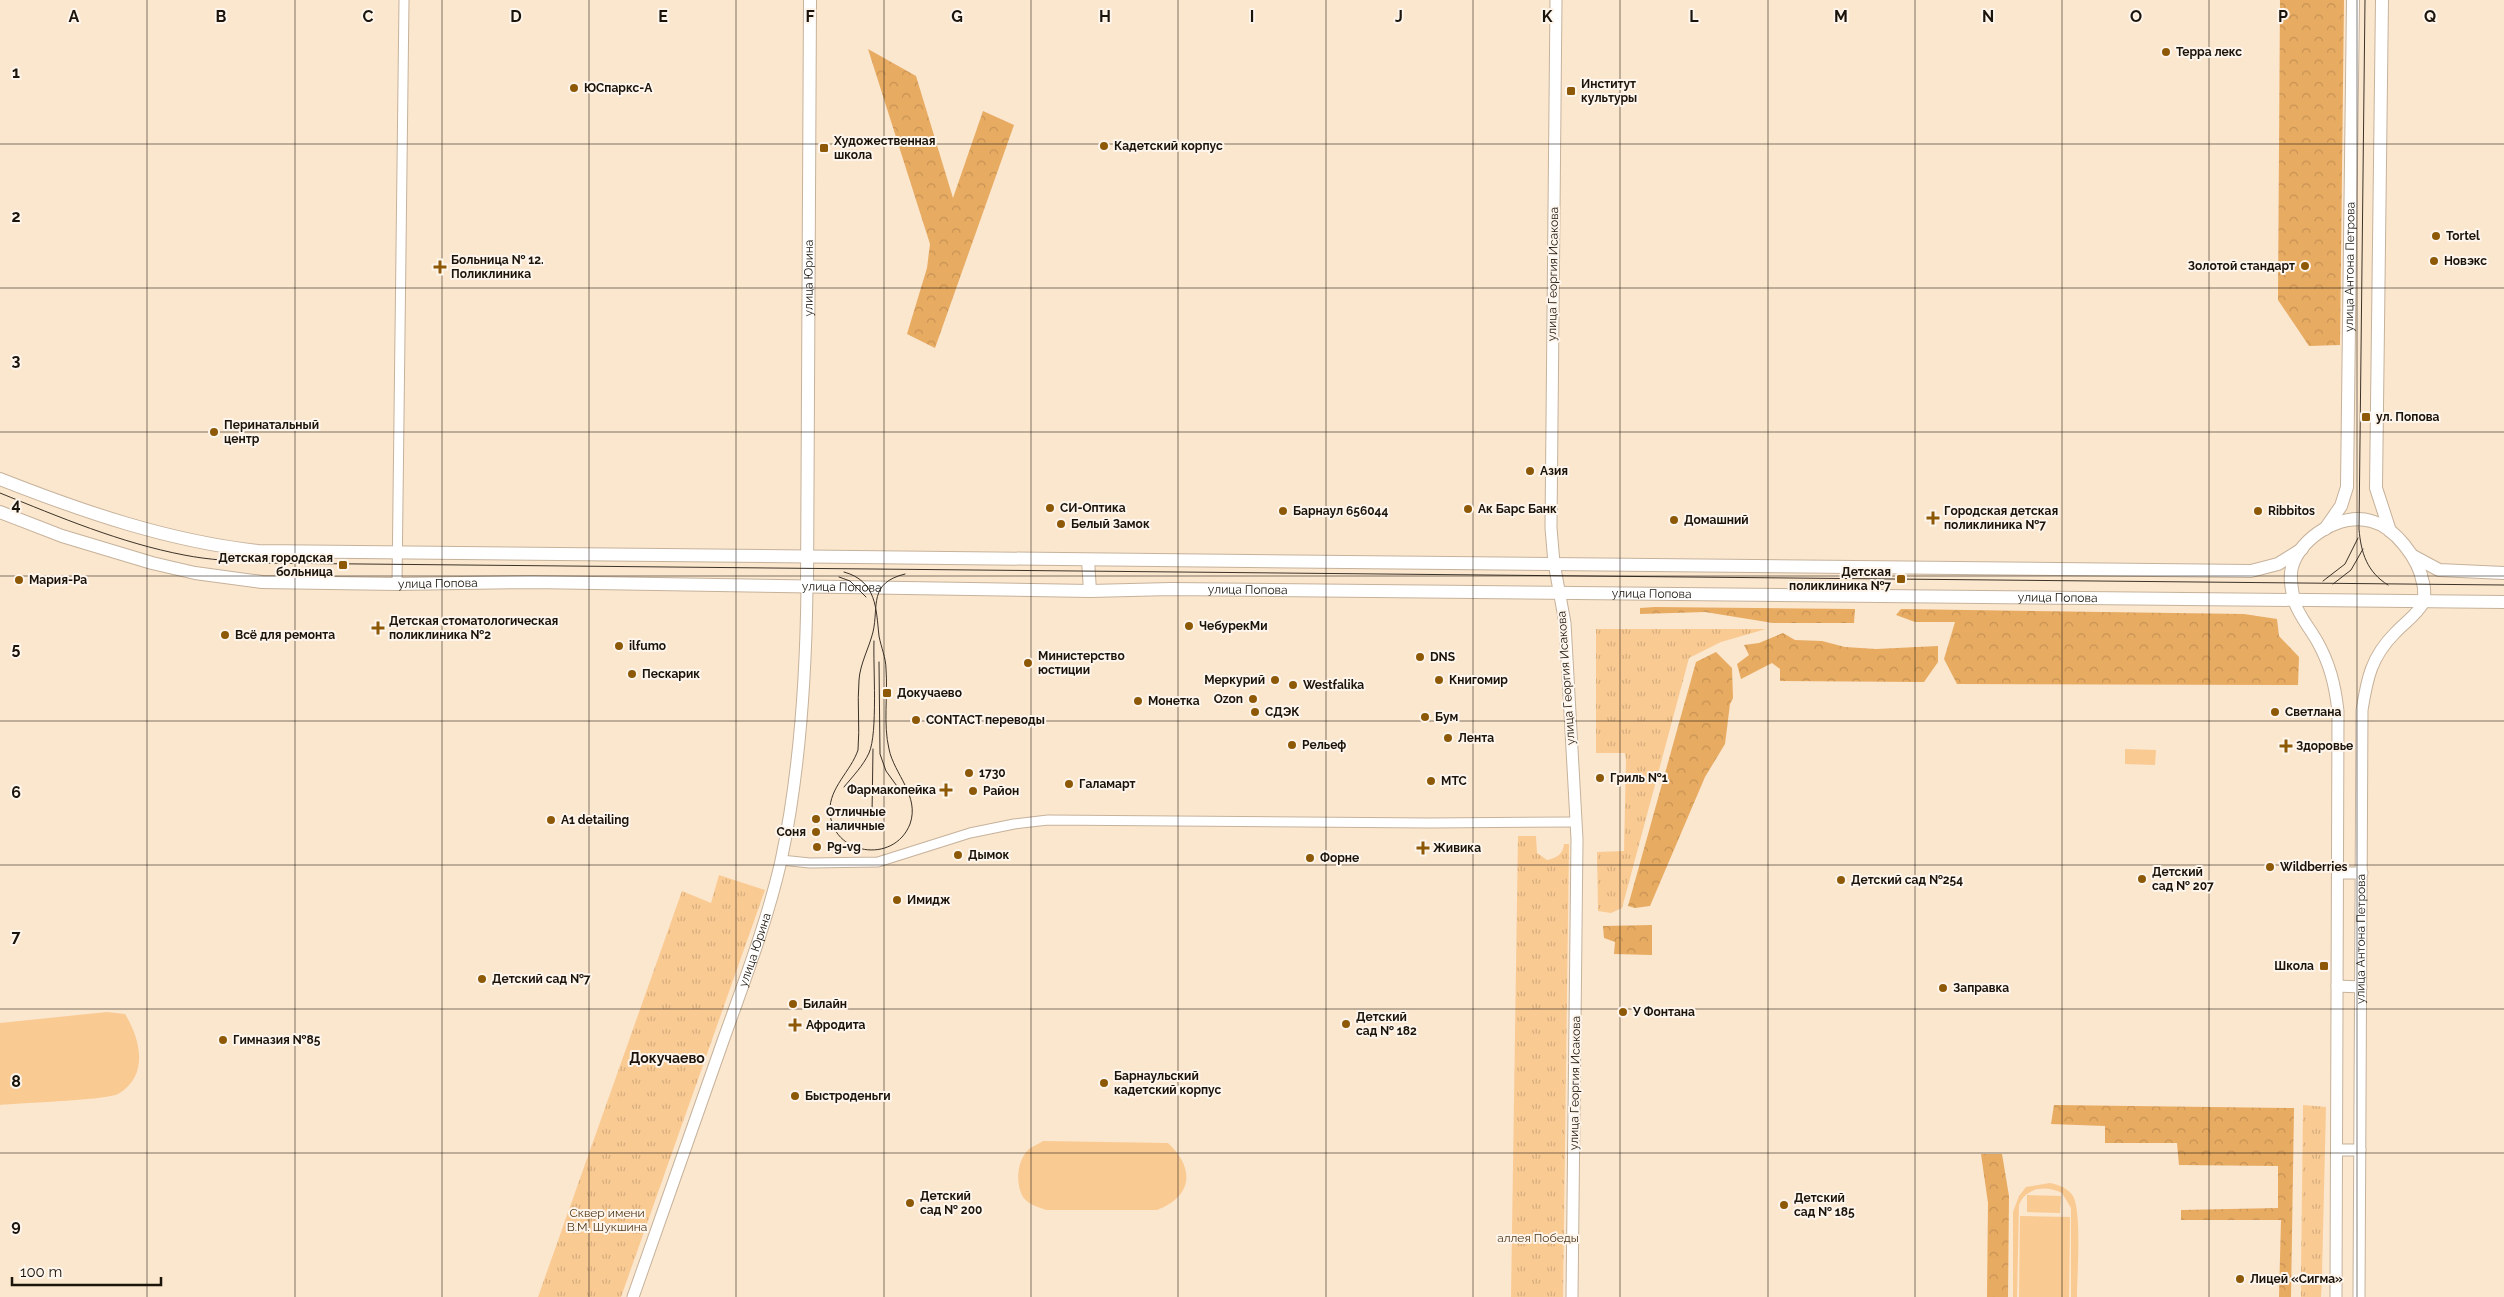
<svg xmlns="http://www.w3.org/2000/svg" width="2504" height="1297" viewBox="0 0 2504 1297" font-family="Raleway,sans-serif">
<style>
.grass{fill:url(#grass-tufts)}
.forest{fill:url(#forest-crowns)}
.garden{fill:#faca93}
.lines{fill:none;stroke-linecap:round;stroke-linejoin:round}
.minor-casing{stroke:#c6b29b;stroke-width:11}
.tertiary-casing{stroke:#c6b29b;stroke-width:13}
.secondary-casing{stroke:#c6b29b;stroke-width:14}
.minor{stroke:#fff;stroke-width:9}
.tertiary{stroke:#fff;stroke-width:11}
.secondary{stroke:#fff;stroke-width:12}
.tram{stroke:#3c3328;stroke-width:1}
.grid{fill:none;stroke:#1b140b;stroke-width:1;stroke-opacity:0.55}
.poi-dot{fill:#8d5907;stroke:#fef5ec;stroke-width:2}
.labels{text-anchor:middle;stroke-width:4;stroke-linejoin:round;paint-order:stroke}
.poi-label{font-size:12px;font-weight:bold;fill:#1b140b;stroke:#fef5ec;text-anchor:start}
.street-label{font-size:12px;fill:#1b140b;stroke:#fef5ec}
.park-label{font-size:12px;fill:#503718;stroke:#fef5ec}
.neighbourhood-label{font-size:14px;font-weight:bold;fill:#1b140b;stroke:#fef5ec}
.grid-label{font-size:16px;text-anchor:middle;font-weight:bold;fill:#1b140b;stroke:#fef5ec;stroke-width:4;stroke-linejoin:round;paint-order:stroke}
</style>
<defs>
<pattern id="grass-tufts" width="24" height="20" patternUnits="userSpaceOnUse" patternTransform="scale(1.25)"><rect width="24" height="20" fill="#faca93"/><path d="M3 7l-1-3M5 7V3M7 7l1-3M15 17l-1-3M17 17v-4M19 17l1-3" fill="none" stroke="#d6ad7d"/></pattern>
<pattern id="forest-crowns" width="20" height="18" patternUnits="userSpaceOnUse" patternTransform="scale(1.25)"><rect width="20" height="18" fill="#e8ab62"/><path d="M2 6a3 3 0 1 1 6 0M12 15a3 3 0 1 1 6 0" fill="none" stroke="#c69254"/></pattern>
</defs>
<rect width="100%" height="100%" fill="#fbe6ce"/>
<!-- grass -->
<path class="grass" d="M 1596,629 L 1766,629 L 1721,642 L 1689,658 L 1622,908 L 1611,913 L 1598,911 L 1597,852 L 1624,851 L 1626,760 L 1625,753 L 1596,753 Z
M 1518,836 L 1536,836 L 1537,853 L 1547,860 C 1557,858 1563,854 1564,844 L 1569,844 L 1563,1297 L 1511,1297 Z
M 719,875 L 765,890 L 621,1297 L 538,1297 L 682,891 L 711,903 Z
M 2303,1105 L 2326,1107 L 2322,1274 L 2301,1274 Z
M 2301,1279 L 2322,1280 L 2321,1297 L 2301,1297 Z"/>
<!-- forest -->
<path class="forest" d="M 2280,0 L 2344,0 L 2340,345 L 2309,346 L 2278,300 Z
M 868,49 L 916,76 L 953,198 L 983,111 L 1014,125 L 935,348 L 907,334 L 927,268 L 930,244 Z
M 1655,607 L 1855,609 L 1854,623 L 1773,623 L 1705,612 L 1640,614 L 1640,608 Z
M 1901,609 L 2244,614 L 2277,619 L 2279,636 L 2299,657 L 2298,685 L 1957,684 L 1944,659 L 1955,622 L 1915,622 L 1896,615 Z
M 1783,633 L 1795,640 L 1822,641 L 1845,647 L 1876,649 L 1938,646 L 1938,662 L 1924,682 L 1780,681 L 1780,669 L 1772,663 L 1741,679 L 1737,664 L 1749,655 L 1744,645 L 1759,643 Z
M 1716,652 L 1732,668 L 1733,698 L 1730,704 L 1725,744 L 1705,777 L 1650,906 L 1635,908 L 1628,906 L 1696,662 Z
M 1652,925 L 1652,955 L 1614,954 L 1615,942 L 1604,938 L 1603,926 Z
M 2054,1105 L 2294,1108 L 2291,1297 L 2279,1297 L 2281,1220 L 2181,1220 L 2181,1210 L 2278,1208 L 2278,1166 L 2179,1165 L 2177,1143 L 2105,1143 L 2105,1126 L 2051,1124 Z
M 1981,1154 L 2002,1154 L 2009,1196 L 2008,1297 L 1987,1297 L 1988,1203 Z"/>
<!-- garden -->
<path class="garden" d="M 2125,749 L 2156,750 L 2155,765 L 2125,764 Z
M 107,1012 L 125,1014 C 141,1040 149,1076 118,1094 C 108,1100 18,1103 0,1105 L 0,1023 Z
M 1043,1141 L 1168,1143 C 1195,1168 1193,1196 1157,1210 L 1047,1210 C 1039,1208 1028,1204 1023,1197 C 1015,1183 1017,1160 1029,1149 C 1033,1146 1039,1144 1043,1141 Z
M 2050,1183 C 2059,1185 2068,1188 2073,1196 C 2082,1212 2077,1275 2077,1297 L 2071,1297 L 2071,1208 L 2062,1193 C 2046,1185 2026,1187 2019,1205 L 2017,1297 L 2013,1297 L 2013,1212 L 2019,1196 L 2026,1187 Z
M 2027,1195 L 2061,1196 L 2060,1213 L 2027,1212 Z
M 2020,1216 L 2070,1217 L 2069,1297 L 2019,1297 Z"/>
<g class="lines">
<!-- minor casing -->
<g class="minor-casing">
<path id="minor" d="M 397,584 L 404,0
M 781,860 L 810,863 L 878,862 L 970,833 L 1014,824 L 1048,820 L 1429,823 L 1576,822"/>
</g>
<!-- tertiary casing -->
<g class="tertiary-casing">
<g id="tertiary">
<path d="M 1556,0 L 1551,528 L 1554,563 L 1565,623 L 1577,839 L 1572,1297"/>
<path d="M 2294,601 C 2299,616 2309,627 2317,641 C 2330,664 2335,685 2338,711 L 2336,1297"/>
<path d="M 2338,873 L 2362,873"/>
<path d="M 2337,986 L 2361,987"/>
<path d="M 2337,1150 L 2360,1150"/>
<path id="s1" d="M 633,1297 C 663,1212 693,1126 723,1041 C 744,982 767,922 781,861 C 800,772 806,678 807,587"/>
<path id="s2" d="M 2359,1297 L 2362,710 C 2367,679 2371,657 2395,633 C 2405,622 2416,616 2424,602"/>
</g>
</g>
<!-- secondary casing -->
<g class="secondary-casing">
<g id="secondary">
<path d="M 2382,0 L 2376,488 L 2390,531"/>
<path d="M 0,479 C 84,512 168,541 258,551 L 2251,571 L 2278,564 L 2302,549"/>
<path id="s3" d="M 0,512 L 62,536 L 152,563 L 195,573 L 262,582 L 397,584 L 532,582 L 1090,591 L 1171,589 L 2504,602"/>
<path id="s4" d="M 2325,529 L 2341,506 L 2347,487 L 2353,0"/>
<path d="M 2413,556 L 2439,570 L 2504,573"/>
<path d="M 1088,560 L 1090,591"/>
<path id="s5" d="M 807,587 L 810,0"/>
<path d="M 2294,601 C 2292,590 2289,578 2292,567 C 2300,537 2342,512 2371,521 C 2395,527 2419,559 2423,583 C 2425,589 2424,596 2424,602"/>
</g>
</g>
<!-- minor -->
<use href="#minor" class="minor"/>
<!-- tertiary -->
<use href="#tertiary" class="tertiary"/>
<!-- secondary -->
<use href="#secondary" class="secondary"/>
<!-- tram -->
<path class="tram" d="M 2365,0 L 2359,529 C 2361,553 2367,572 2388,585
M 0,493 C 59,517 121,543 184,555 C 209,560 235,561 260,563 L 2504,585
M 844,572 C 877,581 876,609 879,636 C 881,647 886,658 886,669 C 888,695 883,724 889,749 C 894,774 920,796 910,824 C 894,865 831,855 830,811 C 829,788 851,771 858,750 C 860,727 857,703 859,680 C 860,664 869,648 873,632 C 879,606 868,583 905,574
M 839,577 L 850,581 L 866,597
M 2323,581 L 2345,564 L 2358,538
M 2333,584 L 2351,570 L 2363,549
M 879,662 L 880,754 L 886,771 L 902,793
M 844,787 C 853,776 863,766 869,753 C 878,733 873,666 874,641
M 872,815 L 873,749"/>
</g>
<!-- grid -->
<path class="grid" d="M 147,0 L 147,1297M 295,0 L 295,1297M 442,0 L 442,1297M 589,0 L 589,1297M 736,0 L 736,1297M 884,0 L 884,1297M 1031,0 L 1031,1297M 1178,0 L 1178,1297M 1326,0 L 1326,1297M 1473,0 L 1473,1297M 1620,0 L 1620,1297M 1768,0 L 1768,1297M 1915,0 L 1915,1297M 2062,0 L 2062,1297M 2209,0 L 2209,1297M 2357,0 L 2357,1297M 0,144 L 2504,144M 0,288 L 2504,288M 0,432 L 2504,432M 0,576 L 2504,576M 0,721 L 2504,721M 0,865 L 2504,865M 0,1009 L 2504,1009M 0,1153 L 2504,1153"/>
<!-- markers -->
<g class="poi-dot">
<circle cx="2166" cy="52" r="5"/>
<circle cx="574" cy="88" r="5"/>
<rect x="1566" y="86" width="10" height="10" rx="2.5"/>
<circle cx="1104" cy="146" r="5"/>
<rect x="819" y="143" width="10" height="10" rx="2.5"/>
<circle cx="2436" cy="236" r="5"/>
<circle cx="2434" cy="261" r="5"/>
<circle cx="2305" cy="266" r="5"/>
<path d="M437.5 259.5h5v5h5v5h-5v5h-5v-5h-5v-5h5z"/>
<rect x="2361" y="412" width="10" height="10" rx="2.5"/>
<circle cx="214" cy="432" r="5"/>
<circle cx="1530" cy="471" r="5"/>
<circle cx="1050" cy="508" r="5"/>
<circle cx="1468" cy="509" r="5"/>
<circle cx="1283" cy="511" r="5"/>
<circle cx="2258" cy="511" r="5"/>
<path d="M1930.5 510.5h5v5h5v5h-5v5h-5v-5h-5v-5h5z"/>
<circle cx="1674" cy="520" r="5"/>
<circle cx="1061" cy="524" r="5"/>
<rect x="338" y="560" width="10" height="10" rx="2.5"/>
<rect x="1896" y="574" width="10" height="10" rx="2.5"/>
<circle cx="19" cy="580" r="5"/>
<circle cx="1189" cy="626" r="5"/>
<path d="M375.5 620.5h5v5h5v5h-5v5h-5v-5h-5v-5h5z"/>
<circle cx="225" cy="635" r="5"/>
<circle cx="619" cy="646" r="5"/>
<circle cx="1420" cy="657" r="5"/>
<circle cx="1028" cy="663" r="5"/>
<circle cx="632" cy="674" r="5"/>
<circle cx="1275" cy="680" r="5"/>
<circle cx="1439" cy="680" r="5"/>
<circle cx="1293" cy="685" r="5"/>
<rect x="882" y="688" width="10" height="10" rx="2.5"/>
<circle cx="1253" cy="699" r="5"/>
<circle cx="1138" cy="701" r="5"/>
<circle cx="1255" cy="712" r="5"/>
<circle cx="2275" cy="712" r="5"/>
<circle cx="1425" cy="717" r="5"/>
<circle cx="916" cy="720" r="5"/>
<circle cx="1448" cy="738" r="5"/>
<circle cx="1292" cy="745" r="5"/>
<path d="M2283.5 738.5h5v5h5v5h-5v5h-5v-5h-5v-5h5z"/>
<circle cx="969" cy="773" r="5"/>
<circle cx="1600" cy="778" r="5"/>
<circle cx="1431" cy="781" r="5"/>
<circle cx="1069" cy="784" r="5"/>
<path d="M943.5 782.5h5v5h5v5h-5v5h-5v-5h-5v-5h5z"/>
<circle cx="973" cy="791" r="5"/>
<circle cx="816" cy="819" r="5"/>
<circle cx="551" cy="820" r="5"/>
<circle cx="816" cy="832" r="5"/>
<circle cx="817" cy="847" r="5"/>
<path d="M1420.5 840.5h5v5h5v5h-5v5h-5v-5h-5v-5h5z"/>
<circle cx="958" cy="855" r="5"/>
<circle cx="1310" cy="858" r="5"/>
<circle cx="2270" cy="867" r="5"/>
<circle cx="2142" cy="879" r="5"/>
<circle cx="1841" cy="880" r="5"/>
<circle cx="897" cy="900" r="5"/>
<rect x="2319" y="961" width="10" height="10" rx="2.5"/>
<circle cx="482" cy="979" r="5"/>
<circle cx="1943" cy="988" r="5"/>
<circle cx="793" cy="1004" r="5"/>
<circle cx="1623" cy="1012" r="5"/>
<circle cx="1346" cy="1024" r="5"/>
<path d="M792.5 1017.5h5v5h5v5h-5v5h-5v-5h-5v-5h5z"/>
<circle cx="223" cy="1040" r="5"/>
<circle cx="1104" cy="1083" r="5"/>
<circle cx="795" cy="1096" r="5"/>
<circle cx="910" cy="1203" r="5"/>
<circle cx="1784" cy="1205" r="5"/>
<circle cx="2240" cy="1279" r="5"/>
</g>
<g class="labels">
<!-- poi labels -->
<g class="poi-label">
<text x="2176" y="56">Терра лекс</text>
<text x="1581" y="88">Институт<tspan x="1581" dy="14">культуры</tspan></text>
<text x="584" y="92">ЮСпаркс-А</text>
<text x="834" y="145">Художественная<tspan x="834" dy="14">школа</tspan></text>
<text x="1114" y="150">Кадетский корпус</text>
<text x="2446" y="240">Tortel</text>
<text x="451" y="264">Больница № 12.<tspan x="451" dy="14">Поликлиника</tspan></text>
<text x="2444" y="265">Новэкс</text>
<text x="2295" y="270" text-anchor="end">Золотой стандарт</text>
<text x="2376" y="421">ул. Попова</text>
<text x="224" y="429">Перинатальный<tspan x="224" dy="14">центр</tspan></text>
<text x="1540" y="475">Азия</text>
<text x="1060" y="512">СИ-Оптика</text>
<text x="1478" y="513">Ак Барс Банк</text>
<text x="1293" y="515">Барнаул 656044</text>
<text x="1944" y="515">Городская детская<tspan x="1944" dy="14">поликлиника №7</tspan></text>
<text x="2268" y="515">Ribbitos</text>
<text x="1684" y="524">Домашний</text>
<text x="1071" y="528">Белый Замок</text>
<text x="333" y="562" text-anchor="end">Детская городская<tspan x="333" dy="14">больница</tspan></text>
<text x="1891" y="576" text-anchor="end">Детская<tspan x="1891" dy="14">поликлиника №7</tspan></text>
<text x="29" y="584">Мария-Ра</text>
<text x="389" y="625">Детская стоматологическая<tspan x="389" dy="14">поликлиника №2</tspan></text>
<text x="1199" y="630">ЧебурекМи</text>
<text x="235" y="639">Всё для ремонта</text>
<text x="629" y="650">ilfumo</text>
<text x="1038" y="660">Министерство<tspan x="1038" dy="14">юстиции</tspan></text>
<text x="1430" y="661">DNS</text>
<text x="642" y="678">Пескарик</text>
<text x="1265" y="684" text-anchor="end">Меркурий</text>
<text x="1449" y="684">Книгомир</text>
<text x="1303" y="689">Westfalika</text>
<text x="897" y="697">Докучаево</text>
<text x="1243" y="703" text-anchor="end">Ozon</text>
<text x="1148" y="705">Монетка</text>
<text x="1265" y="716">СДЭК</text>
<text x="2285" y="716">Светлана</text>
<text x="1435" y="721">Бум</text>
<text x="926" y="724">CONTACT переводы</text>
<text x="1458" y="742">Лента</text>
<text x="1302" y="749">Рельеф</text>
<text x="2296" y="750">Здоровье</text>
<text x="979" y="777">1730</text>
<text x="1610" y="782">Гриль №1</text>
<text x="1441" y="785">МТС</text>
<text x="1079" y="788">Галамарт</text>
<text x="936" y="794" text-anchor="end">Фармакопейка</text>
<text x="983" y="795">Район</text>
<text x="826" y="816">Отличные<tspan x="826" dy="14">наличные</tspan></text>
<text x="561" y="824">A1 detailing</text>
<text x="806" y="836" text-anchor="end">Соня</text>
<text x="827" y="851">Pg-vg</text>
<text x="1433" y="852">Живика</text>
<text x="968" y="859">Дымок</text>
<text x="1320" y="862">Форне</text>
<text x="2280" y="871">Wildberries</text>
<text x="2152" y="876">Детский<tspan x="2152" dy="14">сад № 207</tspan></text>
<text x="1851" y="884">Детский сад №254</text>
<text x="907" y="904">Имидж</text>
<text x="2314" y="970" text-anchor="end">Школа</text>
<text x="492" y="983">Детский сад №7</text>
<text x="1953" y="992">Заправка</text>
<text x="803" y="1008">Билайн</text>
<text x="1633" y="1016">У Фонтана</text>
<text x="1356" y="1021">Детский<tspan x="1356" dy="14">сад № 182</tspan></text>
<text x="806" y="1029">Афродита</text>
<text x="233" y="1044">Гимназия №85</text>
<text x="1114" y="1080">Барнаульский<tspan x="1114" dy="14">кадетский корпус</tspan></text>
<text x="805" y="1100">Быстроденьги</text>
<text x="920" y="1200">Детский<tspan x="920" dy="14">сад № 200</tspan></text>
<text x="1794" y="1202">Детский<tspan x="1794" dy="14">сад № 185</tspan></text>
<text x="2250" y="1283">Лицей «Сигма»</text>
</g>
<!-- street labels -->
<g class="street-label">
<text dy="4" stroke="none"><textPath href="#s4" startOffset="268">улица Антона Петрова</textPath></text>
<text transform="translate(1553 274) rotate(-89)" y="4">улица Георгия Исакова</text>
<text dy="4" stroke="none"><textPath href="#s5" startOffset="309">улица Юрина</textPath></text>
<text dy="4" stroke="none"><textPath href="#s3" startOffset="448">улица Попова</textPath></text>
<text dy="4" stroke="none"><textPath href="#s3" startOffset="852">улица Попова</textPath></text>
<text dy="4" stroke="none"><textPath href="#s3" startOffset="1258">улица Попова</textPath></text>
<text dy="4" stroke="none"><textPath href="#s3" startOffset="1662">улица Попова</textPath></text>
<text dy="4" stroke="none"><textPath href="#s3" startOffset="2068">улица Попова</textPath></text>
<text transform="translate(1566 678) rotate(-94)" y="4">улица Георгия Исакова</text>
<text dy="4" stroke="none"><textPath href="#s2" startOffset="358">улица Антона Петрова</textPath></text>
<text dy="4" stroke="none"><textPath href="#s1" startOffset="368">улица Юрина</textPath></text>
<text transform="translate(1575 1083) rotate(-89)" y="4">улица Георгия Исакова</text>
</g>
<!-- park labels -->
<g class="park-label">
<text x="607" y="1217">Сквер имени<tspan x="607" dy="14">В.М. Шукшина</tspan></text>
<text x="1538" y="1242">аллея Победы</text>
</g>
<!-- neighbourhood labels -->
<g class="neighbourhood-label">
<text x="667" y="1063">Докучаево</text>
</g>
</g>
<g class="grid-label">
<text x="74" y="22">A</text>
<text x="221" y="22">B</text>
<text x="368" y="22">C</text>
<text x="516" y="22">D</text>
<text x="663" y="22">E</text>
<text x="810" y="22">F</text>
<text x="957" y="22">G</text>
<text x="1105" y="22">H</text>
<text x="1252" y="22">I</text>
<text x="1399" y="22">J</text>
<text x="1547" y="22">K</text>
<text x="1694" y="22">L</text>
<text x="1841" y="22">M</text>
<text x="1988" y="22">N</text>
<text x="2136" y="22">O</text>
<text x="2283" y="22">P</text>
<text x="2430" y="22">Q</text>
<text x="16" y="78">1</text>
<text x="16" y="222">2</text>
<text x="16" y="366">3</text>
<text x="16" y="510">4</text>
<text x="16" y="654">5</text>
<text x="16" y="798">6</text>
<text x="16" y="942">7</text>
<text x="16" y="1087">8</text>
<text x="16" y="1231">9</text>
</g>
<!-- scale -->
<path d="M12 1277v8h149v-8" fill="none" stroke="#1b140b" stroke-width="2.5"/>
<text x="20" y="1277" font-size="15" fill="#1b140b" stroke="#fef5ec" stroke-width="4" paint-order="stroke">100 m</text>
</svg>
